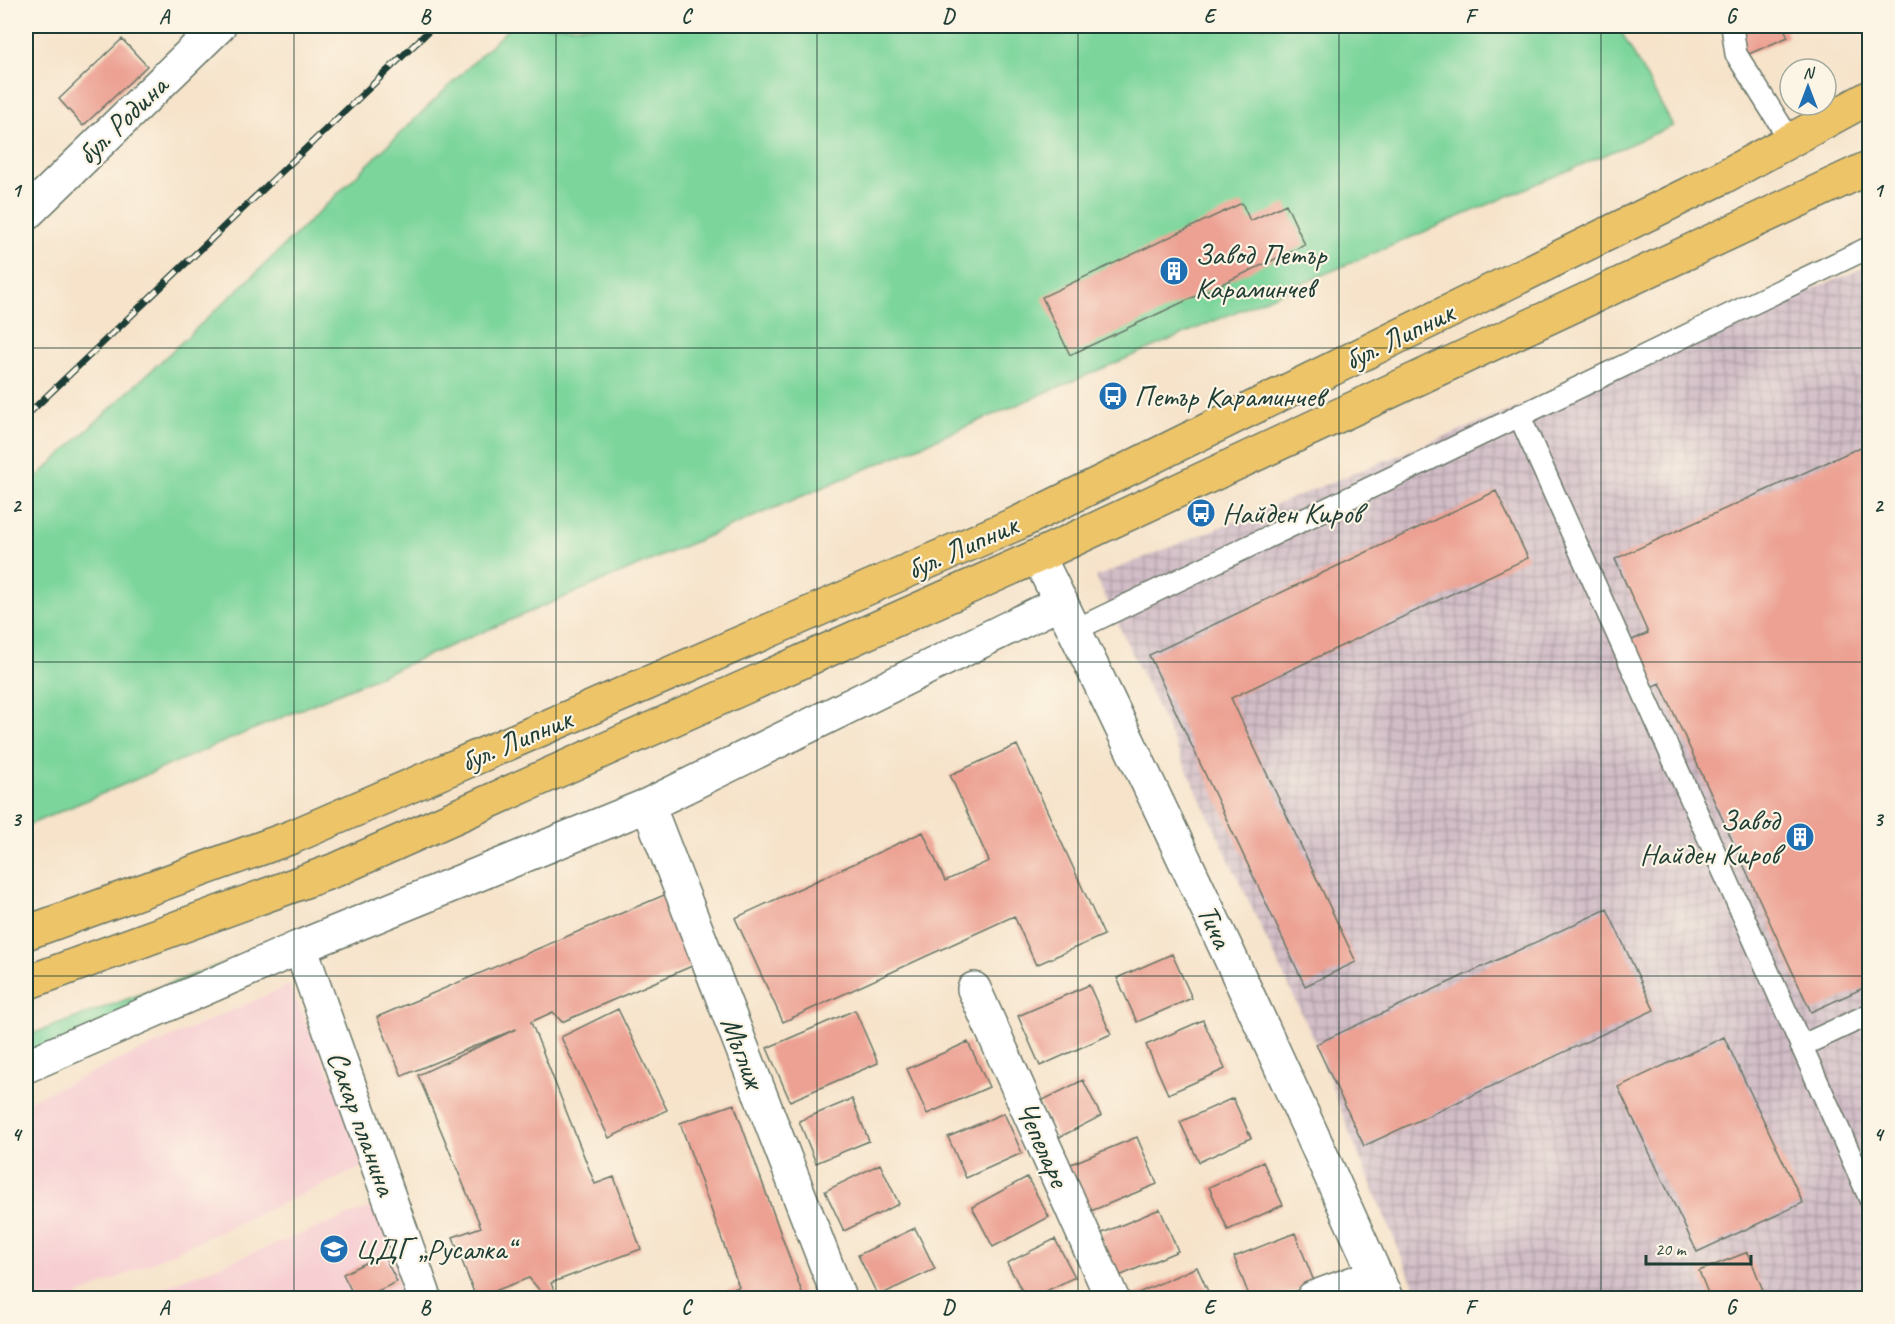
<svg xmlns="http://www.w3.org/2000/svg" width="1895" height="1324" viewBox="0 0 1895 1324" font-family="Caveat,sans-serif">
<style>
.built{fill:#f7cfd3}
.industrial{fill:url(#industrial-grid)}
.green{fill:#7cd59b;stroke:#4e8968;stroke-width:1.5}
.building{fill:#eca193}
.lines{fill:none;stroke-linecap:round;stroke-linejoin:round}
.service-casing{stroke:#6a7768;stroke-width:24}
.minor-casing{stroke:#6a7768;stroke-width:36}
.tertiary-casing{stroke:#6a7768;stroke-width:36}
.primary-casing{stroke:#6a7768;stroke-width:36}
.service{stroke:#fff;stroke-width:21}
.minor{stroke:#fff;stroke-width:33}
.tertiary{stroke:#fff;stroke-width:33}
.primary{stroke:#eec469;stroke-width:33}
.rail-casing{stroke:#1f3d34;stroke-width:7}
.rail{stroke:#fcf5e5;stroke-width:4.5;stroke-dasharray:14;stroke-linecap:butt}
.grid{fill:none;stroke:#1f3d34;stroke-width:1.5;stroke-opacity:0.55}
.labels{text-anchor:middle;stroke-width:4.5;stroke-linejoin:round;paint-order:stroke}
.street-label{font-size:30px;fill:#1f3d34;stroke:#fcf5e5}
.poi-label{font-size:30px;fill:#1f3d34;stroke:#fcf5e5;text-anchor:start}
.neatline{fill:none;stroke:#1f3d34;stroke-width:2}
.grid-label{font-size:20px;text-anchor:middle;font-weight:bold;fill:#1f3d34}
</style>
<defs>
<pattern id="industrial-grid" width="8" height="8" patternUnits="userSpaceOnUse" patternTransform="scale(1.5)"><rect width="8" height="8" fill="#d2bdc7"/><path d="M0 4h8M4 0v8" fill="none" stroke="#aa9ba2"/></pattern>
</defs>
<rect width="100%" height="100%" fill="#fcf5e5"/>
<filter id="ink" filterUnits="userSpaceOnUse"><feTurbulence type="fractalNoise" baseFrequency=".0167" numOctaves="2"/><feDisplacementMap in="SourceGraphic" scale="12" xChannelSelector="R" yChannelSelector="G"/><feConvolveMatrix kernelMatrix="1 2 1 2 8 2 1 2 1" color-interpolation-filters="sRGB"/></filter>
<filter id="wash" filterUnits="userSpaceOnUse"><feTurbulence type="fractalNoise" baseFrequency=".008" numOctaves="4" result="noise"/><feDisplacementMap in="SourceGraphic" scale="24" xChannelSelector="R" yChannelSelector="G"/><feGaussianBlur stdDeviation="1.35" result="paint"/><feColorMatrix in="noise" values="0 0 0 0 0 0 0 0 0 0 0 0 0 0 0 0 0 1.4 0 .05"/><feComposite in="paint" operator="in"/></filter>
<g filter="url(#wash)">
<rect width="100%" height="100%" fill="#f6e3ca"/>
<!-- built -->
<path class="built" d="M 289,985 L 371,1163 L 73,1298 L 26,1298 L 26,1102 Z
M 389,1200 L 424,1298 L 136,1298 Z"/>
<!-- industrial -->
<path class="industrial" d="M 1869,266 L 1869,1298 L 1419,1298 L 1352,1139 L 1316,1044 L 1096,577 Z"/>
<!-- green -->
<path class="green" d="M 511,26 L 1618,26 L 1673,126 L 26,826 L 26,487 L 259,270 Z
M 270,947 L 26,1057 L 26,1036 Z"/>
<g id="blocks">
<!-- building -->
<path class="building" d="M 1728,26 L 1783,26 L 1788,37 L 1742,57 Z
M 122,39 L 147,66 L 83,126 L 59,99 Z
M 1242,203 L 1250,221 L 1286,204 L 1305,245 L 1070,355 L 1042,297 Z
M 1865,445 L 1870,455 L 1870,985 L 1811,1012 L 1660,683 L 1644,690 L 1623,644 L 1648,633 L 1615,559 Z
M 1496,491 L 1528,558 L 1231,698 L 1356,962 L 1305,986 L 1149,655 Z
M 1017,745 L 1104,935 L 1036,965 L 1014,916 L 783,1022 L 735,918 L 923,832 L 945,881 L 989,861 L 950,775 Z
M 669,893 L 699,963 L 562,1022 L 553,1012 L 531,1022 L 595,1184 L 614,1177 L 641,1249 L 551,1283 L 557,1298 L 529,1298 L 542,1293 L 529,1278 L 476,1298 L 453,1237 L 481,1227 L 418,1075 L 516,1029 L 402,1076 L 377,1017 Z
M 1607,909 L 1654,1010 L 1364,1146 L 1316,1044 Z
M 1172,954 L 1192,998 L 1137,1022 L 1117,978 Z
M 1089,985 L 1111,1034 L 1040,1066 L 1018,1016 Z
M 618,1009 L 667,1110 L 609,1138 L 561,1037 Z
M 855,1010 L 878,1063 L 790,1101 L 767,1048 Z
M 1203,1020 L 1225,1069 L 1168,1094 L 1146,1045 Z
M 1724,1037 L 1803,1203 L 1697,1252 L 1618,1087 Z
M 968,1042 L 989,1087 L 927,1114 L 907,1069 Z
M 1083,1080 L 1101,1116 L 1058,1138 L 1039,1102 Z
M 1233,1098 L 1251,1138 L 1199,1162 L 1180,1122 Z
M 852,1099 L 869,1141 L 816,1163 L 799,1121 Z
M 734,1104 L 804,1298 L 704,1298 L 739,1287 L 680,1123 Z
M 1004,1113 L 1022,1153 L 966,1178 L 948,1137 Z
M 1137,1137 L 1157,1184 L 1086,1213 L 1066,1166 Z
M 1263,1162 L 1283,1205 L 1228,1230 L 1209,1187 Z
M 880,1164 L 899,1204 L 844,1231 L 825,1191 Z
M 1027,1177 L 1049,1217 L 993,1247 L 972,1207 Z
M 1160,1209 L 1178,1251 L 1117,1277 L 1100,1234 Z
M 915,1228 L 935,1269 L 878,1296 L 858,1255 Z
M 1295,1233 L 1315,1284 L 1276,1298 L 1250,1298 L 1234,1257 Z
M 1055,1239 L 1075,1277 L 1032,1298 L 1026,1298 L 1007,1263 Z
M 1748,1252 L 1766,1298 L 1710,1298 L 1699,1271 Z
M 383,1254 L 397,1282 L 362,1298 L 355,1298 L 343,1274 Z
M 1197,1267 L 1211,1298 L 1132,1298 L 1131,1296 Z"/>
</g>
</g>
<g filter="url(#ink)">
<use href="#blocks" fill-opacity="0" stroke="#6a7768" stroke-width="1.5"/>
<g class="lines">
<!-- service casing -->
<g class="service-casing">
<path id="service" d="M 1732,26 L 1736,54 L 1790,140
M 1519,415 L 1870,1199
M 1075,630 L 1870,247
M 1801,1046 L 1870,1014"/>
</g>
<!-- minor casing -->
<g class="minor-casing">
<path id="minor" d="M 26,214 L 219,26
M 648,805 L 839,1298
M 300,947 L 425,1298
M 974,989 L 1112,1298
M 26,1066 L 300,947 L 648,805 L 1061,602
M 1313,1298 L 1376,1275"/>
</g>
<!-- tertiary casing -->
<g class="tertiary-casing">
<path id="tertiary" d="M 1038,556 C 1159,801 1274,1049 1386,1298"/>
</g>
<!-- primary casing -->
<g class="primary-casing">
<path id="primary" d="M 26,933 L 292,837 L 1018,523 L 1723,177 L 1870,97
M 26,983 L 338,869 L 1038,556 L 1870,167"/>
</g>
<!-- service -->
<use href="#service" class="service"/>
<!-- minor -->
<use href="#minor" class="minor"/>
<!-- tertiary -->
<use href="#tertiary" class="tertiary"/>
<!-- primary -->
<use href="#primary" class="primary"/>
<!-- rail casing -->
<g class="rail-casing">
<path id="rail" d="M 26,416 L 434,26"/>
</g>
<!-- rail -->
<use href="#rail" class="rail"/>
</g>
</g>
<!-- grid -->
<path class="grid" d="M 294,26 L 294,1298M 556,26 L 556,1298M 817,26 L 817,1298M 1078,26 L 1078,1298M 1339,26 L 1339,1298M 1601,26 L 1601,1298M 26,348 L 1870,348M 26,662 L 1870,662M 26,976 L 1870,976"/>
<!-- icons -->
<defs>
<g id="building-disc" transform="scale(1.5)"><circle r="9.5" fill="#1f6fb2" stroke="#fcf5e5"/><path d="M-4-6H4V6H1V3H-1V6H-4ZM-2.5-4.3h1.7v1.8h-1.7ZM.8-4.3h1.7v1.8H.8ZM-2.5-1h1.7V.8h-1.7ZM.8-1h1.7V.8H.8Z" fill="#fff"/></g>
<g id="bus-disc" transform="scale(1.5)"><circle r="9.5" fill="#1f6fb2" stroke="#fcf5e5"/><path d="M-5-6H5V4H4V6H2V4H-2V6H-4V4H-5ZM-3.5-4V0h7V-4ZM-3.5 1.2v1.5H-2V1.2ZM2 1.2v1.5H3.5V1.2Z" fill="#fff"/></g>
<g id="school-disc" transform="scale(1.5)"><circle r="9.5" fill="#1f6fb2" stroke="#fcf5e5"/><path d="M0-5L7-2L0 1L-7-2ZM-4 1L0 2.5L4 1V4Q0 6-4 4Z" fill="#fff"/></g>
</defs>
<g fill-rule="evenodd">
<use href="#building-disc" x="1174" y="271"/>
<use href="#bus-disc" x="1113" y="396"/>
<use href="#bus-disc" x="1201" y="513"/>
<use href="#building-disc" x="1800" y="837"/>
<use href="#school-disc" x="334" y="1249"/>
</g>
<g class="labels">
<!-- street labels -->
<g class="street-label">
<text transform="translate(122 120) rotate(-44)" y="10">бул. Родина</text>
<text transform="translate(1399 336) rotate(-26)" y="10">бул. Липник</text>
<text transform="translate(962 547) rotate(-24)" y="10">бул. Липник</text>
<text transform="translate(516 740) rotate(-23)" y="10">бул. Липник</text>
<text transform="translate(1215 926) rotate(65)" y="10">Тича</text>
<text transform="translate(743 1052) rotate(69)" y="10">Мъглиж</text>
<text transform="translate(362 1123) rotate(70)" y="10">Сакар планина</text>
<text transform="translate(1043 1144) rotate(66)" y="10">Чепеларе</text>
</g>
<!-- poi labels -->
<g class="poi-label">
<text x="1195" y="264">Завод Петър<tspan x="1195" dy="34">Караминчев</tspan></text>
<text x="1134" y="406">Петър Караминчев</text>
<text x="1222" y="523">Найден Киров</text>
<text x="1779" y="830" text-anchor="end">Завод<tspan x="1779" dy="34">Найден Киров</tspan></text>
<text x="355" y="1259">ЦДГ „Русалка“</text>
</g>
</g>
<!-- margin -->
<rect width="1895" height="1324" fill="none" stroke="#fcf5e5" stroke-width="66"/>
<!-- north arrow -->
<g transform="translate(1808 87)"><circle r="28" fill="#fcf5e5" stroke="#a4ab9e" stroke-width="1.5"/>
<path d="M0-4.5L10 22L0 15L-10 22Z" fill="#1f6fb2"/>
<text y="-9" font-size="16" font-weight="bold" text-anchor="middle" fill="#1f3d34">N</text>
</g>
<!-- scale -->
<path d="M1646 1255v9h105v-9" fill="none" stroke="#1f3d34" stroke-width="3"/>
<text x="1655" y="1255" font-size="18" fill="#1f3d34" stroke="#fcf5e5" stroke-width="4.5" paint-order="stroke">20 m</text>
<rect x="33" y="33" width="1829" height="1258" class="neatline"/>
<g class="grid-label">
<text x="164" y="23">A</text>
<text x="425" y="23">B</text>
<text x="686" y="23">C</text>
<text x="948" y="23">D</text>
<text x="1209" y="23">E</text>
<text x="1470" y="23">F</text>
<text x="1731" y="23">G</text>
<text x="16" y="197">1</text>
<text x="1878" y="197">1</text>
<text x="16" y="512">2</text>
<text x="1878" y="512">2</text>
<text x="16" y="826">3</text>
<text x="1878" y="826">3</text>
<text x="16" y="1141">4</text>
<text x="1878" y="1141">4</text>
<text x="164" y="1314">A</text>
<text x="425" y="1314">B</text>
<text x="686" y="1314">C</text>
<text x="948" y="1314">D</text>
<text x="1209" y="1314">E</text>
<text x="1470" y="1314">F</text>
<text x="1731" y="1314">G</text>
</g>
</svg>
